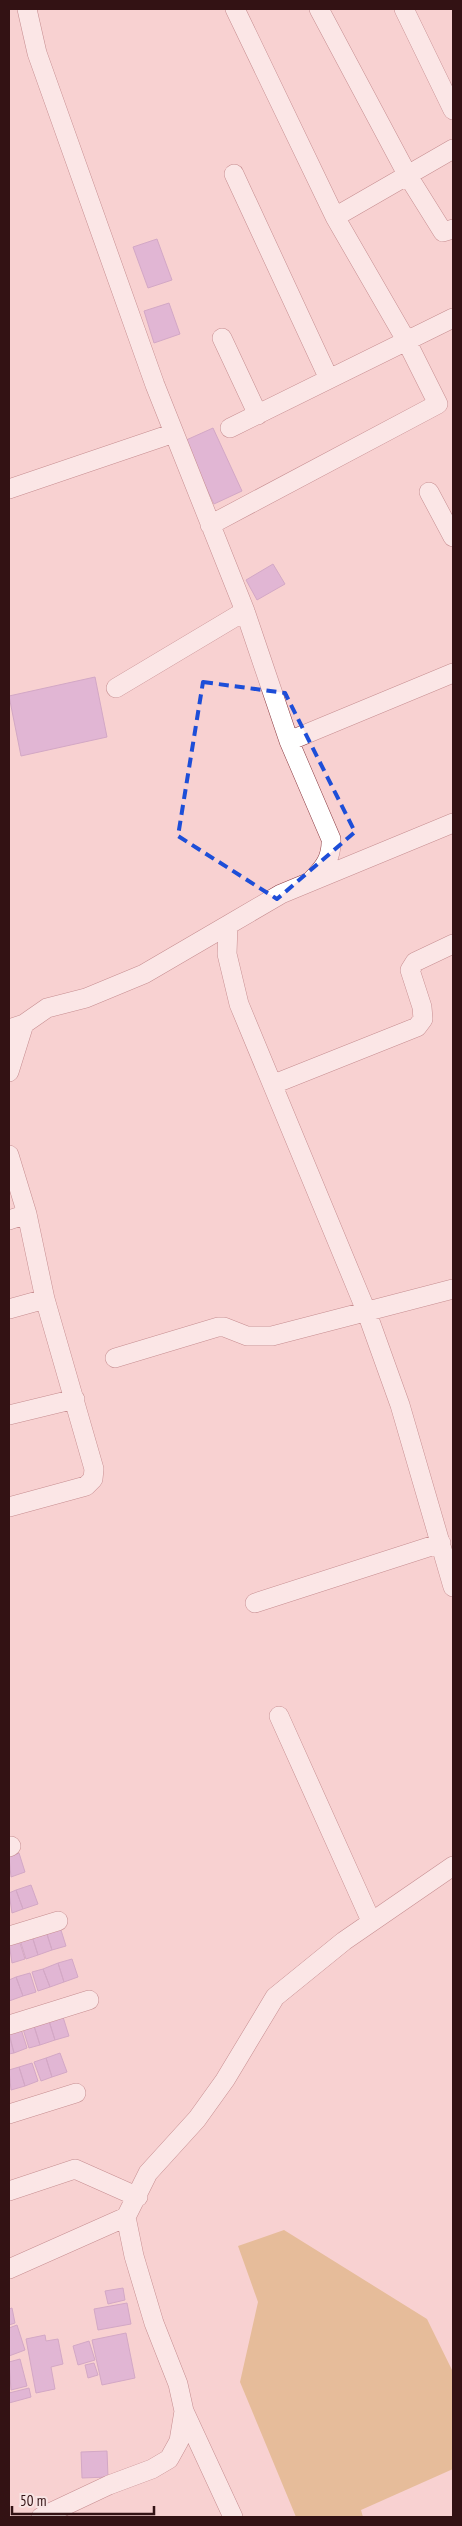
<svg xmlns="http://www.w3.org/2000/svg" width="462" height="2526" viewBox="0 0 462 2526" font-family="'PT Sans Narrow',sans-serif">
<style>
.forest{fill:#d1a257}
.building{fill:#c694d7;stroke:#a675b6}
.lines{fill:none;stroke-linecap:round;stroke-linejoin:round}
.minor-casing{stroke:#8b3b42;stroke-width:20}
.minor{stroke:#fff;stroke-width:19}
.marked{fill:none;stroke:#1d4ed8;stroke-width:4;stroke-dasharray:10 6;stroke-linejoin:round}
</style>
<rect width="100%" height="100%" fill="#f8d1d1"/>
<!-- forest -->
<path class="forest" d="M 284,2230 L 427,2319 L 453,2372 L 453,2469 L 361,2510 L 363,2517 L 296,2517 L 240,2382 L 258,2302 L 238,2246 Z"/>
<!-- building -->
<path class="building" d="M 157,239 L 172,280 L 148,288 L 133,247 Z
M 169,303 L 180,334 L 154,343 L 144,311 Z
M 213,428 L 242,491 L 214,504 L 184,441 Z
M 273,564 L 285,584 L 257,600 L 246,580 Z
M 95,677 L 107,737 L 21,756 L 9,696 Z
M 19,1853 L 25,1872 L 11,1877 L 9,1857 Z
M 31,1885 L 38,1904 L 23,1909 L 16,1890 Z
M 16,1890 L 23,1909 L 12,1913 L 9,1893 Z
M 60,1927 L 66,1946 L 52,1950 L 46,1931 Z
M 46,1931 L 52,1950 L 38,1955 L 32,1936 Z
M 32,1936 L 38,1955 L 26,1959 L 20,1940 Z
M 19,1940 L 25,1959 L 12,1963 L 9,1943 Z
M 72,1959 L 78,1977 L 64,1982 L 58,1963 Z
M 58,1963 L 64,1982 L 50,1987 L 43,1969 Z
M 43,1969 L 50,1987 L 38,1991 L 32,1972 Z
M 30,1973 L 36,1992 L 23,1996 L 16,1977 Z
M 16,1977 L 23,1996 L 9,2001 L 9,1980 Z
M 63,2017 L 69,2036 L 55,2040 L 49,2021 Z
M 49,2021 L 55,2040 L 40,2045 L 34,2026 Z
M 34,2026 L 40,2045 L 29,2048 L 23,2029 Z
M 21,2029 L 27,2048 L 14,2053 L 9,2033 Z
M 9,2035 L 14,2053 L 9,2054 Z
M 60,2053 L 67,2072 L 52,2077 L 46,2058 Z
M 46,2058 L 52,2077 L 41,2081 L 34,2062 Z
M 32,2063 L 38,2081 L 25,2086 L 19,2067 Z
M 19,2067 L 25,2086 L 11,2090 L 9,2070 Z
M 123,2288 L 125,2300 L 108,2304 L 105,2291 Z
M 127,2303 L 131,2324 L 98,2330 L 94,2309 Z
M 12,2308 L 15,2323 L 9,2325 L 9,2309 Z
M 17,2325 L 25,2350 L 9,2356 L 9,2328 Z
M 126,2333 L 135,2378 L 102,2385 L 92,2340 Z
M 45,2335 L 46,2341 L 58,2339 L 63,2364 L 51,2367 L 55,2389 L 36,2393 L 26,2339 Z
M 89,2341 L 95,2360 L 78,2365 L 73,2346 Z
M 20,2359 L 27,2386 L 11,2390 L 9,2362 Z
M 94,2363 L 98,2375 L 88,2378 L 85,2365 Z
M 29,2388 L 31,2397 L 9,2403 L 9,2393 Z
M 107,2451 L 108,2477 L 82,2478 L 81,2452 Z"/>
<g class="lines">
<!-- minor casing -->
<g class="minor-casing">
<path id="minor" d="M 27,9 L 37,53 L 155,385 L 245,611 L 289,741 L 331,839 C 332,858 324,868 311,881
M 319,9 L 408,176 L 443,232 L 453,229
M 404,9 L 453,110
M 234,174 L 329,379
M 335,217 L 453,149
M 222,338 L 258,415
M 230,428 L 453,318
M 9,489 L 174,433
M 429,492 L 453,537
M 210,525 L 438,404 L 406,340 L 335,217 L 235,9
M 116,688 L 245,611
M 289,741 L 453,673
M 453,823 L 281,894 L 228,925 L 227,954 L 239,1004 L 367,1313 L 400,1405 L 453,1587
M 9,1029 L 24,1024 L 47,1008 L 86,998 L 144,974 L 228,925
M 9,1072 L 24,1024
M 274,1084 L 417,1027 L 423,1019 L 422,1007 L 410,970 L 415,962 L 453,944
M 9,1155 L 27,1214 L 45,1299 L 94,1469 L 93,1479 L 86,1486 L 9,1507
M 9,1220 L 27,1214
M 9,1309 L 45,1299
M 115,1358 L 218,1327 L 224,1327 L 247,1336 L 272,1336 L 453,1289
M 9,1415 L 75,1399
M 255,1603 L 441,1543
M 279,1716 L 371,1921
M 9,1847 L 11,1846
M 9,1936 L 58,1921
M 9,2025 L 89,2000
M 9,2114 L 76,2093
M 9,2191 L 75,2169 L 138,2197
M 9,2269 L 126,2217
M 184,2411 L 233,2517
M 41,2517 L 109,2485 L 152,2469 L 169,2459 L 179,2441 L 184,2411 L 178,2384 L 154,2323 L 134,2256 L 126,2217 L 148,2173 L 197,2119 L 225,2080 L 275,1997 L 344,1941 L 453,1866"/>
</g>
<!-- minor -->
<use href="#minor" class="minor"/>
</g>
<!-- marked area -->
<path d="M0 0H462V2526H0ZM 203,682 L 285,693 L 355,832 L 277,899 L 178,836 Z" fill="#f8d1d1" fill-opacity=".55" fill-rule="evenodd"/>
<path class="marked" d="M 203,682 L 285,693 L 355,832 L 277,899 L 178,836 Z"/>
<!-- border -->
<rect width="462" height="2526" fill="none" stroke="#331214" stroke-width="20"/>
<!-- scale -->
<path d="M12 2506v8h142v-8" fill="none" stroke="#331214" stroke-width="2.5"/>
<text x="20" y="2506" font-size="15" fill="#331214" stroke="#f8e4e4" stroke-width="4" paint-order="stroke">50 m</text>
</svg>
